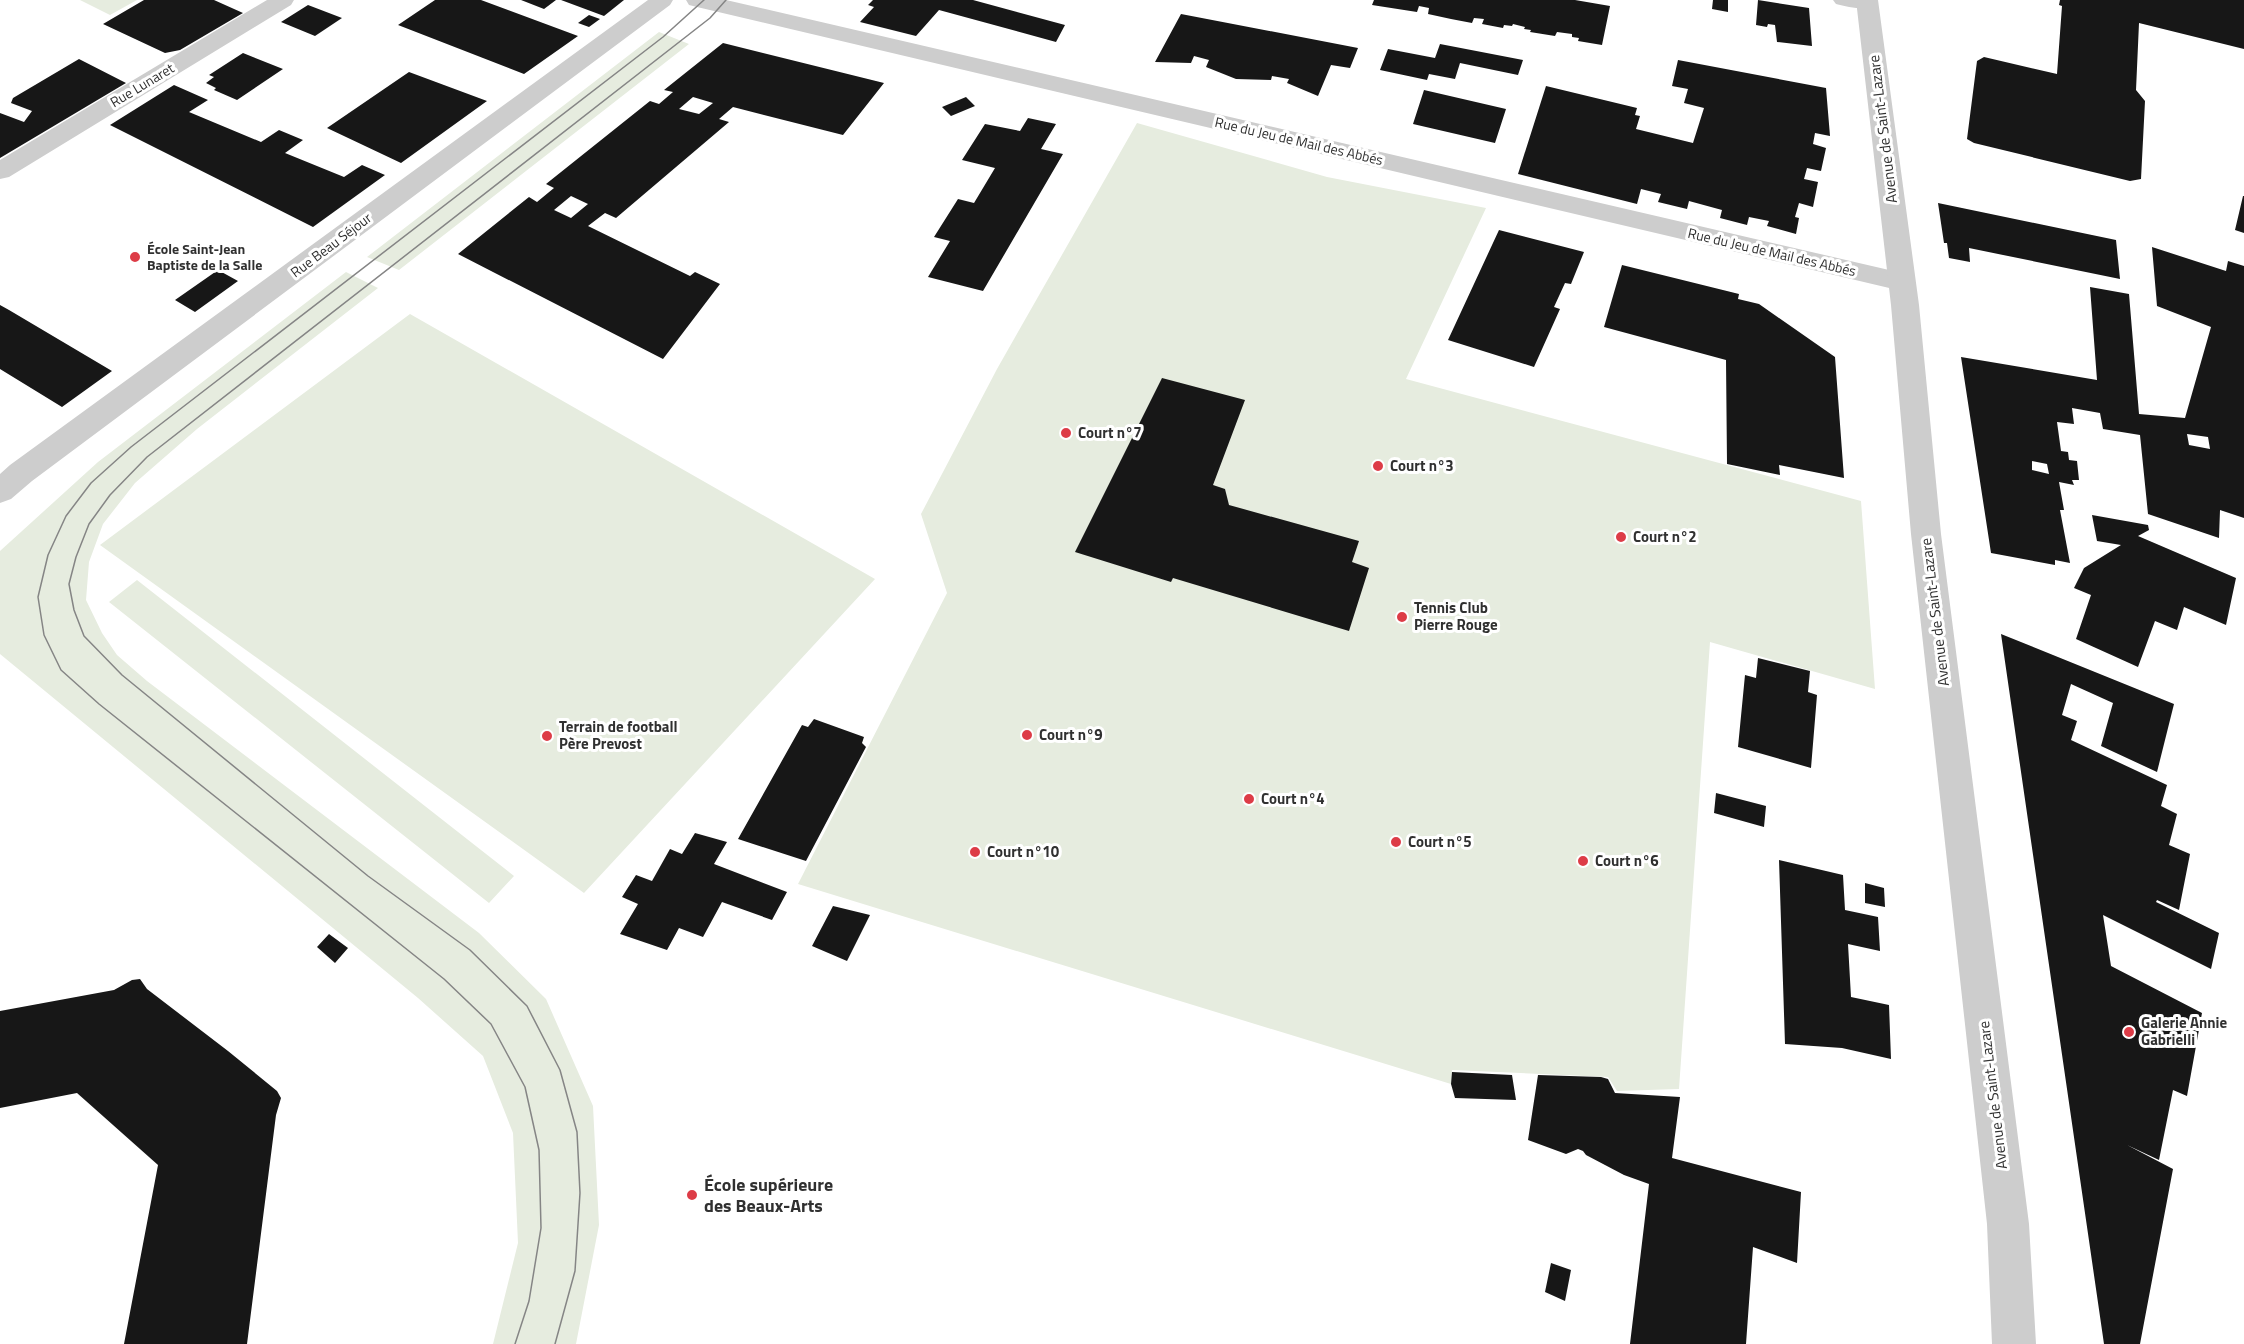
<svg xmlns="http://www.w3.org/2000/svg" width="2244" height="1344" viewBox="0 0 2244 1344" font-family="'Titillium Web',sans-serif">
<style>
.green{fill:#e6ecdf}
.building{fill:#171717;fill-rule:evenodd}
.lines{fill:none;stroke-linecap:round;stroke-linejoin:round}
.service{fill:#cdcdcd;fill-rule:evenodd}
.minor{fill:#cdcdcd;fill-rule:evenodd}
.tertiary{fill:#cdcdcd;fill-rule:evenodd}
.tram{stroke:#858585;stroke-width:1.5}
.poi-dot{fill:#dd3c47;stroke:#fff;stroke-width:2}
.labels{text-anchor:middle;stroke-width:6;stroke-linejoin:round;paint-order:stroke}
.far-street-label{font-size:14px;fill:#303030;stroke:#fff}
.far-poi-label{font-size:14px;font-weight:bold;fill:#303030;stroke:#fff;text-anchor:start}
.street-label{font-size:15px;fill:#303030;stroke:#fff}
.poi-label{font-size:15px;font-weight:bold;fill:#303030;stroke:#fff;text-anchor:start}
.near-poi-label{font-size:18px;font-weight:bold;fill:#303030;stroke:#fff;text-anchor:start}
</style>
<rect width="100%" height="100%" fill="#fff"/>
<!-- green -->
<path class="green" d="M 80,0 L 137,0 L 110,15 Z
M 659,32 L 689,44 L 399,270 L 367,257 Z
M 1137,123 L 1327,177 L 1486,208 L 1406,379 L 1861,501 L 1875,689 L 1710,642 L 1679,1089 L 1617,1091 L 1608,1077 L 1452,1070 L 1451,1084 L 798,884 L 947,593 L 921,514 L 997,369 Z
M 346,272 L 378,288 L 197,429 L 135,483 L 103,524 L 89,562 L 86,600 L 102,633 L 117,655 L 147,681 L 479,933 L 546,999 L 593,1106 L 599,1225 L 576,1344 L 493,1344 L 518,1243 L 513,1133 L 483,1056 L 418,998 L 0,654 L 0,551 L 98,462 Z
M 410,314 L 875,579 L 584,893 L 100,545 Z
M 137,580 L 514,876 L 489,903 L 109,602 Z"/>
<!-- building -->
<path class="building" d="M 144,0 L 214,0 L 243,13 L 180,50 L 165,53 L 103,24 Z
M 435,0 L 481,0 L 578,36 L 524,74 L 398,25 Z
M 521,0 L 556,0 L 544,9 Z
M 561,0 L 624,0 L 604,16 Z
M 873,0 L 973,0 L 1065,25 L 1056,42 L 939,10 L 916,36 L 860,22 L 874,7 L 868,5 Z
M 1374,0 L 1575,0 L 1610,6 L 1602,45 L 1578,41 L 1579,38 L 1572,37 L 1572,34 L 1557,32 L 1555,36 L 1530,32 L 1531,30 L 1524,29 L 1525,27 L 1513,24 L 1512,26 L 1504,25 L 1503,28 L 1482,24 L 1484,19 L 1474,18 L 1472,23 L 1451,19 L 1428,14 L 1429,8 L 1419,6 L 1417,12 L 1372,5 Z
M 1713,0 L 1728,0 L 1728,12 L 1712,9 Z
M 1758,0 L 1809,8 L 1812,46 L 1777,42 L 1775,25 L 1768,24 L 1767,27 L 1756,25 Z
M 2060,0 L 2244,0 L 2244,49 L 2139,23 L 2136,90 L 2145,101 L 2141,179 L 2130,181 L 1974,143 L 1967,139 L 1977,61 L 1984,57 L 2057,74 L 2062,6 L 2059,5 Z
M 308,5 L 342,18 L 315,36 L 281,22 Z
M 1181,14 L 1358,48 L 1350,68 L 1331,65 L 1318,96 L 1287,83 L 1289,79 L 1272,76 L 1271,80 L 1236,79 L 1206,67 L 1209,60 L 1194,56 L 1191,63 L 1155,62 Z
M 589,15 L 600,19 L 589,27 L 578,23 Z
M 723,43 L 884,83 L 843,135 L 733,107 L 719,119 L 729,122 L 616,218 L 605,213 L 588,226 L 690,276 L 695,272 L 720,284 L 663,359 L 458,254 L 529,197 L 537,202 L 554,188 L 546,184 L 650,101 L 659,104 L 673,92 L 664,90 ZM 693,97 L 713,103 L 699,114 L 679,109 ZM 571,196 L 588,204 L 571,218 L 554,210 Z
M 1440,44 L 1523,60 L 1518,75 L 1460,63 L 1455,79 L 1429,74 L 1427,80 L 1380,70 L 1388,49 L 1435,58 Z
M 243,53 L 283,69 L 237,100 L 214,90 L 216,88 L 206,83 L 214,77 L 209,75 Z
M 79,59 L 126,83 L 0,158 L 0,113 L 24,122 L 32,111 L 11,103 L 13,98 Z
M 1678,60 L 1826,88 L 1830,136 L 1815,133 L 1813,144 L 1826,148 L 1821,171 L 1807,168 L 1804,179 L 1818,182 L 1813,207 L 1799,203 L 1795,217 L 1799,218 L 1796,234 L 1767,226 L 1769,221 L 1749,217 L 1747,225 L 1720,218 L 1722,210 L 1689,201 L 1687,209 L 1658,202 L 1661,194 L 1641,189 L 1637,204 L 1518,174 L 1546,86 L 1637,108 L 1635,115 L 1640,116 L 1636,129 L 1693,143 L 1704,108 L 1684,103 L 1688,89 L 1672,86 Z
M 409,72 L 487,101 L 401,163 L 327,128 Z
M 174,85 L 208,100 L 189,112 L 261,142 L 279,130 L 303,140 L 285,153 L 344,177 L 362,165 L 385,175 L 313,227 L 110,125 Z
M 1424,90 L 1506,109 L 1495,143 L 1413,124 Z
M 966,97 L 975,106 L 951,116 L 942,107 Z
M 1028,118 L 1056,124 L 1041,149 L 1063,154 L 983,291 L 928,277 L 950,241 L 934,237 L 958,199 L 974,203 L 995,168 L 962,160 L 985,124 L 1020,131 Z
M 2243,196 L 2244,196 L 2244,233 L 2235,230 Z
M 1938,203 L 2116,240 L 2120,279 L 1969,248 L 1970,262 L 1949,258 L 1947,243 L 1944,243 Z
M 1499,230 L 1584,252 L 1571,284 L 1565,283 L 1554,307 L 1560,309 L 1534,367 L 1448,340 Z
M 2152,247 L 2226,271 L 2228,261 L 2244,266 L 2244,518 L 2220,510 L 2219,538 L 2148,514 L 2140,435 L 2103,429 L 2100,413 L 2072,408 L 2074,424 L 2057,422 L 2061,451 L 2068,452 L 2069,460 L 2077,461 L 2079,480 L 2072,480 L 2074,485 L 2059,482 L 2064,510 L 2060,510 L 2070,563 L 2055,560 L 2055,565 L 1991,553 L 1961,357 L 2097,380 L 2090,287 L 2129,294 L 2139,414 L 2185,418 L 2211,327 L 2157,306 ZM 2187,434 L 2208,437 L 2210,449 L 2189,445 ZM 2032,461 L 2047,464 L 2049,474 L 2032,470 Z
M 1622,265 L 1739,294 L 1738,299 L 1759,304 L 1835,357 L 1844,478 L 1779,465 L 1780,475 L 1727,464 L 1726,360 L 1604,327 Z
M 218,270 L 238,281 L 195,312 L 175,300 Z
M 0,305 L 9,310 L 112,371 L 62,407 L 0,369 Z
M 1162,378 L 1245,400 L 1213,485 L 1225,489 L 1229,505 L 1359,541 L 1352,562 L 1369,568 L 1349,631 L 1173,578 L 1171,582 L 1075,552 Z
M 2092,515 L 2148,525 L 2149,530 L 2138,536 L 2236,578 L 2226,625 L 2184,607 L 2177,630 L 2155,621 L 2138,667 L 2076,639 L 2091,595 L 2074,588 L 2084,568 L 2121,545 L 2097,541 Z
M 2001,634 L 2174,704 L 2157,772 L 2101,746 L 2113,703 L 2071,684 L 2062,715 L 2077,721 L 2071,740 L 2167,785 L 2161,806 L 2177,814 L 2169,845 L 2190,854 L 2179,910 L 2157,900 L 2156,902 L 2219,933 L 2211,969 L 2103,915 L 2111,966 L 2202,1013 L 2187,1096 L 2173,1090 L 2159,1160 L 2127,1145 L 2173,1169 L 2140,1344 L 2104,1344 Z
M 1758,658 L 1810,671 L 1808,692 L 1817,695 L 1811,768 L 1738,747 L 1745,675 L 1756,678 Z
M 814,719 L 864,737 L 862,743 L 866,747 L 806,861 L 738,839 L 802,725 L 808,727 Z
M 1716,793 L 1766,806 L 1764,827 L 1714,813 Z
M 695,833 L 727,842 L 714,864 L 787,892 L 772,920 L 722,902 L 703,937 L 679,928 L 667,950 L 620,934 L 638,904 L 622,897 L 636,875 L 652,881 L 670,849 L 682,854 Z
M 1779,860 L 1843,875 L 1845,910 L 1878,917 L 1880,951 L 1848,944 L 1851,997 L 1889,1005 L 1891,1059 L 1842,1048 L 1785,1044 Z
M 1865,883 L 1884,888 L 1885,907 L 1865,903 Z
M 833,906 L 870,915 L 847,961 L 812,946 Z
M 329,934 L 348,948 L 335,963 L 317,947 Z
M 140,979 L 147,989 L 228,1051 L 277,1091 L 281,1098 L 276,1115 L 247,1344 L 124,1344 L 158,1165 L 77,1093 L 0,1108 L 0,1011 L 114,990 L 132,980 Z
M 1452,1072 L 1512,1075 L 1516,1100 L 1455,1098 L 1451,1084 Z
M 1538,1075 L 1601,1077 L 1608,1079 L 1615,1093 L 1680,1097 L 1672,1158 L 1801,1192 L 1797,1263 L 1753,1247 L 1746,1344 L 1630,1344 L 1649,1184 L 1624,1175 L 1586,1155 L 1583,1151 L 1578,1149 L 1566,1154 L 1528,1140 Z
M 1551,1263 L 1571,1270 L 1565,1301 L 1545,1292 Z"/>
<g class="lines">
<!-- service -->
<path class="service" d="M 1833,0 L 1875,0 L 1877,3 L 1874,7 C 1863,10 1847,7 1836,4 Z"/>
<!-- minor -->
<path class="minor" d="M 267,0 L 294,0 L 291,5 L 9,177 L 0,179 L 0,160 Z
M 648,0 L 673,0 L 670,5 L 32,481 L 11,499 L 0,503 L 0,474 L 10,465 Z
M 686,0 L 726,0 L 1902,273 L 1911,275 L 1915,282 L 1911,289 L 1902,291 L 697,7 L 689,5 Z"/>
<!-- tertiary -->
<path class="tertiary" d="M 1856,0 L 1878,0 L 1919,305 L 1941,534 L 2029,1224 L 2036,1344 L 1992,1344 L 1987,1224 L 1911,534 L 1891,305 Z"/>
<!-- tram -->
<path class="tram" d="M 515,1344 L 529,1301 L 541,1228 L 539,1150 L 525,1087 L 491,1024 L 444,979 L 99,704 L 61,670 L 44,635 L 38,597 L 48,555 L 66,516 L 91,483 L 131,447 L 663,37 L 704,0
M 555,1344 L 575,1271 L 580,1193 L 577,1132 L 560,1070 L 527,1006 L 470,950 L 368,876 L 122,675 L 84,636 L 74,610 L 69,584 L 76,557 L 89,524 L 110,495 L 147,457 L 710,18 L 726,0"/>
</g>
<!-- markers -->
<g class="poi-dot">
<circle cx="135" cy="257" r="6"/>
<circle cx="1066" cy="433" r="6"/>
<circle cx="1378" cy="466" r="6"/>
<circle cx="1621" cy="537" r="6"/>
<circle cx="1402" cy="617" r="6"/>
<circle cx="1027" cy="735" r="6"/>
<circle cx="547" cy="736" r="6"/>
<circle cx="1249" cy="799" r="6"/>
<circle cx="1396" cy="842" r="6"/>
<circle cx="975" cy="852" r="6"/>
<circle cx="1583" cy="861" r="6"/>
<circle cx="2129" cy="1032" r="6"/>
<circle cx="692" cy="1195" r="6"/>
</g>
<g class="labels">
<!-- far-street labels -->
<g class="far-street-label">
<text transform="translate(142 85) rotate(-31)" y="5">Rue Lunaret</text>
<text transform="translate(1299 141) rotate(13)" y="5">Rue du Jeu de Mail des Abbés</text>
<text transform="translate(331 245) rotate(-37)" y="5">Rue Beau Séjour</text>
<text transform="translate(1772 252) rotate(13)" y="5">Rue du Jeu de Mail des Abbés</text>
</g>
<!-- far-poi labels -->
<g class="far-poi-label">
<text x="147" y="254">École Saint-Jean<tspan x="147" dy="16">Baptiste de la Salle</tspan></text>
</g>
<!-- street labels -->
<g class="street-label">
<text transform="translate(1883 129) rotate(-97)" y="5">Avenue de Saint-Lazare</text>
<text transform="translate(1935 612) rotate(-97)" y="5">Avenue de Saint-Lazare</text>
<text transform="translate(1993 1095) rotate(-97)" y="5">Avenue de Saint-Lazare</text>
</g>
<!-- poi labels -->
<g class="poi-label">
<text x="1078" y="438">Court n°7</text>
<text x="1390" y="471">Court n°3</text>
<text x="1633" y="542">Court n°2</text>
<text x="1414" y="613">Tennis Club<tspan x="1414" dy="17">Pierre Rouge</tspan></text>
<text x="559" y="732">Terrain de football<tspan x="559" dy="17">Père Prevost</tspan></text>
<text x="1039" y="740">Court n°9</text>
<text x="1261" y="804">Court n°4</text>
<text x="1408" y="847">Court n°5</text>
<text x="987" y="857">Court n°10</text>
<text x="1595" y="866">Court n°6</text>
<text x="2141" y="1028">Galerie Annie<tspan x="2141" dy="17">Gabrielli</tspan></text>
</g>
<!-- near-poi labels -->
<g class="near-poi-label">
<text x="704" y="1191">École supérieure<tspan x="704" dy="21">des Beaux-Arts</tspan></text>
</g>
</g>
</svg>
